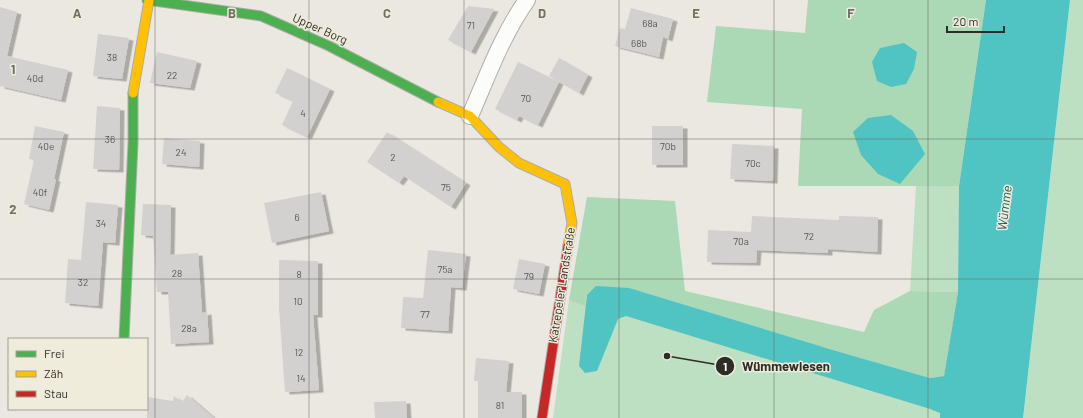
<svg xmlns="http://www.w3.org/2000/svg" width="1083" height="418" viewBox="0 0 1083 418" font-family="Barlow,sans-serif">
<style>
.green{fill:#bde0c2}
.forest{fill:#abd8b5}
.water{fill:#4fc4c3}
.building{fill:#d3d1d0;filter:url(#shadow)}
.lines{fill:none;stroke-linecap:round;stroke-linejoin:round}
.street-casing{stroke:#aeaca6;stroke-width:18}
.fast-casing{stroke:#aeaca6;stroke-width:11}
.slow-casing{stroke:#aeaca6;stroke-width:11}
.jam-casing{stroke:#aeaca6;stroke-width:11}
.street{stroke:#fcfcfa;stroke-width:16}
.fast{stroke:#4caf50;stroke-width:9}
.slow{stroke:#ffc107;stroke-width:9}
.jam{stroke:#c62828;stroke-width:9}
.grid{fill:none;stroke:#6f6e67;stroke-width:1;stroke-opacity:0.55}
.labels{text-anchor:middle;stroke-width:3;stroke-linejoin:round;paint-order:stroke}
.number-label{font-size:10px;fill:#565550}
.street-label{font-size:12px;fill:#2d2c26;stroke:#efecdb}
.water-label{font-size:13px;font-style:italic;fill:#205a5b;stroke:#efecdb}
.grid-label{font-size:13px;text-anchor:middle;font-weight:bold;fill:#6f6e67;stroke:#efecdb;stroke-width:3;stroke-linejoin:round;paint-order:stroke}
.leader{fill:none;stroke:#2d2c26;stroke-width:1.5}
.callout-dot{fill:#2d2c26;stroke:#efecdb;stroke-width:1.5}
.mark-label{font-size:12px;text-anchor:middle;font-weight:bold;fill:#fff}
.callout-label{font-size:13px;text-anchor:middle;font-weight:bold;fill:#2d2c26;stroke:#efecdb;stroke-width:3;stroke-linejoin:round;paint-order:stroke}
</style>
<defs>
<filter id="shadow"><feDropShadow dx="4.5" dy="2.5" stdDeviation="0" flood-color="#0004"/></filter>
</defs>
<rect width="100%" height="100%" fill="#eae8e0"/>
<!-- green -->
<path class="green" d="M 1070,0 L 1083,0 L 1083,418 L 1023,418 Z
M 916,186 L 959,186 L 958,292 L 910,291 Z
M 569,300 L 584,302 L 930,409 L 972,418 L 940,413 L 940,418 L 553,418 Z"/>
<!-- forest -->
<path class="forest" d="M 808,0 L 986,0 L 959,186 L 798,186 L 802,109 L 707,102 L 716,26 L 805,33 Z
M 587,197 L 675,201 L 685,291 L 864,332 L 874,310 L 910,291 L 958,292 L 944,376 L 930,378 L 826,348 L 587,295 L 585,306 L 569,300 Z"/>
<!-- water -->
<path class="water" d="M 986,0 L 1070,0 L 1023,418 L 940,418 L 940,413 L 930,409 L 626,316 L 618,319 L 597,371 L 585,373 L 579,366 L 587,295 L 596,286 L 629,288 L 826,348 L 930,378 L 944,376 L 958,292 L 959,186 Z
M 904,43 L 917,52 L 914,69 L 906,84 L 891,87 L 877,81 L 872,62 L 880,48 Z
M 891,115 L 913,131 L 925,154 L 900,184 L 878,174 L 861,155 L 853,132 L 868,118 Z"/>
<!-- building -->
<path class="building" d="M 468,6 L 494,9 L 471,52 L 448,40 Z
M 0,7 L 17,12 L 7,56 L 68,70 L 61,100 L 0,86 Z
M 631,8 L 673,19 L 668,39 L 663,37 L 659,57 L 615,46 L 620,28 L 625,29 Z
M 98,34 L 129,38 L 122,79 L 93,76 Z
M 157,52 L 197,61 L 190,88 L 150,83 Z
M 559,58 L 588,75 L 579,93 L 549,76 Z
M 518,62 L 559,82 L 538,125 L 519,116 L 517,120 L 495,109 Z
M 287,68 L 330,89 L 307,137 L 282,125 L 293,101 L 275,93 Z
M 97,106 L 120,108 L 119,170 L 93,169 Z
M 35,126 L 64,132 L 54,179 L 56,179 L 49,210 L 24,204 L 34,160 L 29,159 Z
M 652,126 L 683,126 L 683,165 L 652,165 Z
M 387,132 L 466,183 L 451,207 L 404,176 L 399,183 L 367,162 Z
M 164,138 L 200,141 L 199,167 L 162,164 Z
M 732,144 L 774,146 L 773,181 L 730,179 Z
M 321,192 L 329,231 L 272,243 L 264,203 Z
M 86,202 L 118,205 L 115,243 L 103,242 L 98,306 L 65,303 L 68,259 L 81,260 Z
M 143,204 L 171,205 L 170,255 L 198,253 L 202,313 L 207,312 L 209,342 L 171,344 L 168,292 L 157,292 L 153,236 L 141,235 Z
M 752,216 L 839,220 L 839,216 L 878,217 L 877,252 L 828,249 L 828,253 L 757,250 L 756,263 L 707,262 L 708,230 L 751,232 Z
M 428,250 L 466,254 L 462,288 L 451,287 L 448,331 L 401,328 L 403,297 L 423,298 Z
M 519,259 L 545,264 L 539,294 L 513,289 Z
M 279,260 L 318,261 L 318,315 L 313,315 L 319,390 L 285,392 L 279,308 Z
M 476,358 L 509,361 L 506,392 L 522,392 L 522,418 L 478,418 L 478,381 L 474,381 Z
M 187,395 L 214,418 L 147,418 L 147,397 L 173,401 L 174,396 L 182,402 Z
M 406,401 L 407,418 L 375,418 L 374,402 Z"/>
<g class="lines">
<!-- street casing -->
<g class="street-casing">
<path id="street" d="M 470,116 C 487,77 502,35 527,0"/>
</g>
<!-- fast casing -->
<g class="fast-casing">
<path id="fast" d="M 147,0 L 261,16 L 329,46 L 438,102
M 124,339 L 133,143 L 133,93"/>
</g>
<!-- slow casing -->
<g class="slow-casing">
<path id="slow" d="M 133,93 L 149,0
M 438,102 L 470,116 L 499,147 L 519,163 L 565,184 L 572,223 L 568,246"/>
</g>
<!-- jam casing -->
<g class="jam-casing">
<path id="jam" d="M 542,418 L 568,246"/>
</g>
<!-- street -->
<use href="#street" class="street"/>
<!-- fast -->
<use href="#fast" class="fast"/>
<!-- slow -->
<use href="#slow" class="slow"/>
<!-- jam -->
<use href="#jam" class="jam"/>
</g>
<!-- grid -->
<path class="grid" d="M 155,0 L 155,418M 309,0 L 309,418M 464,0 L 464,418M 619,0 L 619,418M 774,0 L 774,418M 928,0 L 928,418M 0,139 L 1083,139M 0,279 L 1083,279"/>
<g class="labels">
<!-- number labels -->
<g class="number-label">
<text x="650" y="27">68a</text>
<text x="471" y="29">71</text>
<text x="639" y="47">68b</text>
<text x="112" y="61">38</text>
<text x="172" y="79">22</text>
<text x="35" y="82">40d</text>
<text x="526" y="102">70</text>
<text x="303" y="117">4</text>
<text x="110" y="143">36</text>
<text x="46" y="150">40e</text>
<text x="668" y="150">70b</text>
<text x="181" y="156">24</text>
<text x="393" y="161">2</text>
<text x="753" y="167">70c</text>
<text x="446" y="191">75</text>
<text x="40" y="196">40f</text>
<text x="297" y="221">6</text>
<text x="101" y="227">34</text>
<text x="809" y="240">72</text>
<text x="741" y="245">70a</text>
<text x="445" y="273">75a</text>
<text x="177" y="277">28</text>
<text x="299" y="278">8</text>
<text x="529" y="280">79</text>
<text x="83" y="286">32</text>
<text x="298" y="305">10</text>
<text x="425" y="318">77</text>
<text x="189" y="332">28a</text>
<text x="299" y="356">12</text>
<text x="301" y="382">14</text>
<text x="500" y="409">81</text>
</g>
<!-- street labels -->
<g class="street-label">
<text transform="translate(320 29) rotate(24)" y="4">Upper Borg</text>
<text transform="translate(562 285) rotate(-81)" y="4">Katrepeler Landstraße</text>
</g>
<!-- water labels -->
<g class="water-label">
<text transform="translate(1004 208) rotate(-83)" y="5">Wümme</text>
</g>
</g>
<g class="grid-label">
<text x="77" y="18">A</text>
<text x="232" y="18">B</text>
<text x="387" y="18">C</text>
<text x="542" y="18">D</text>
<text x="696" y="18">E</text>
<text x="851" y="18">F</text>
<text x="13" y="74">1</text>
<text x="13" y="214">2</text>
</g>
<!-- callouts -->
<path class="leader" d="M667 356L725 366"/>
<g class="callout-dot">
<circle cx="667" cy="356" r="4"/>
<circle cx="725" cy="366" r="10"/>
</g>
<g class="mark-label">
<text x="725" y="371">1</text>
</g>
<g class="callout-label">
<text x="786" y="371">Wümmewiesen</text>
</g>
<!-- legend -->
<rect x="8" y="338" width="140" height="72" fill="#efecdb" stroke="#a19f93"/>
<rect x="16" y="351" width="20" height="6" fill="#4caf50" stroke="#a19f93"/>
<text x="44" y="358" font-size="12" fill="#2d2c26">Frei</text>
<rect x="16" y="371" width="20" height="6" fill="#ffc107" stroke="#a19f93"/>
<text x="44" y="378" font-size="12" fill="#2d2c26">Zäh</text>
<rect x="16" y="391" width="20" height="6" fill="#c62828" stroke="#a19f93"/>
<text x="44" y="398" font-size="12" fill="#2d2c26">Stau</text>
<!-- scale -->
<path d="M947 26v6h57v-6" fill="none" stroke="#2d2c26" stroke-width="2"/>
<text x="953" y="26" font-size="12" fill="#2d2c26" stroke="#efecdb" stroke-width="3" paint-order="stroke">20 m</text>
</svg>
